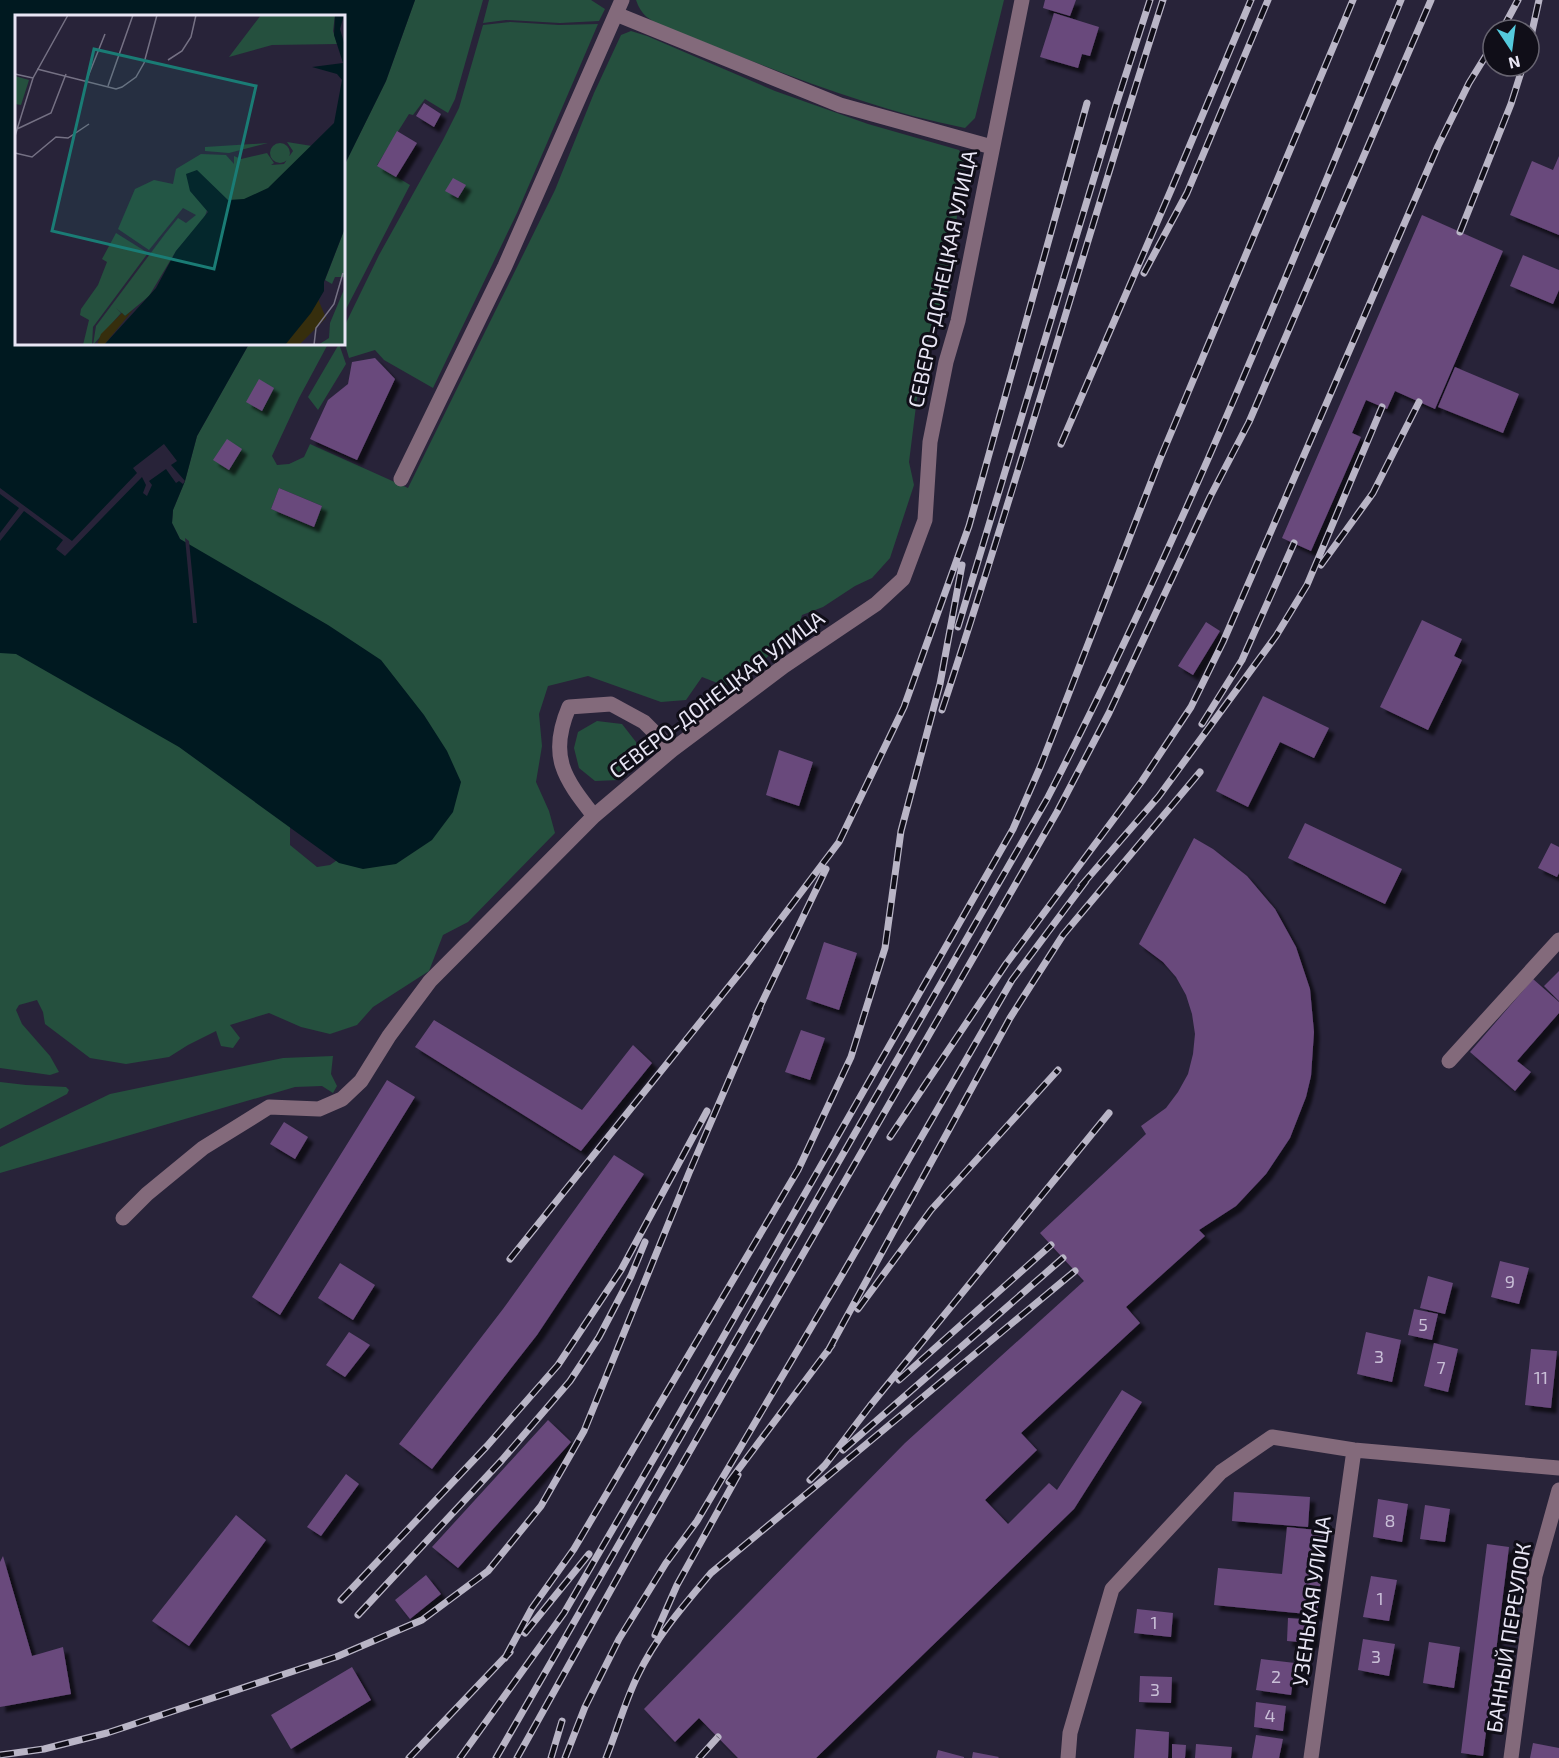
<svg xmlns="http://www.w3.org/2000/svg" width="1559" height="1758" viewBox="0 0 1559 1758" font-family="'Exo 2',sans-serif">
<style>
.green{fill:#25503e;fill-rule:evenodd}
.water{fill:#001920}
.pier{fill:#282339}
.building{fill:#69497c;filter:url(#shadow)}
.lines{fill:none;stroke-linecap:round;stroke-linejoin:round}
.minor{stroke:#836a7b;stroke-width:15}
.rail-casing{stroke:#b9b5c6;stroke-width:7}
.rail{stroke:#100e18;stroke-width:4.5;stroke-dasharray:14;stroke-linecap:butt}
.labels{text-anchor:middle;stroke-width:6;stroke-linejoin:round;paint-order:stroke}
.number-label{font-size:18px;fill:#c9bfd7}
.street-label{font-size:21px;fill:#e9e6f5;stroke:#100e18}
.inset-road{fill:none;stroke:#757184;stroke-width:1.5}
.view{fill:#1a7c75;fill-opacity:0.15;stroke:#1a7c75;stroke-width:3}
.inset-edge{fill:none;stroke:#e9e6f5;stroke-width:3}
</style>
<defs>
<filter id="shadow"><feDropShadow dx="5.5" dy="5.5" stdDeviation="1.5" flood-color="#0009"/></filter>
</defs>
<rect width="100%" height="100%" fill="#282339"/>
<!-- green -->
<path class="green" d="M 415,0 L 483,0 L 455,99 L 448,113 L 425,99 L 413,115 L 409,114 L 377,165 L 410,185 L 344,313 L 344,166 L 386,81 Z
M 489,0 L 591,0 L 605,9 L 599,21 L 560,23 L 506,20 L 483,23 Z
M 636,0 L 1004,0 L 975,118 L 965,128 C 860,107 763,65 663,26 C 649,20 641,15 636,0 Z
M 510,22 L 559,25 L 598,24 L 517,213 L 433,388 L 384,360 L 375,350 L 349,358 L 344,341 L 344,327 L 379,255 L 443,140 L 459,108 L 483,25 Z
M 631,31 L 647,36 L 775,91 L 868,124 L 959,150 L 965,162 L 964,187 L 957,215 L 951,284 L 926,346 L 928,372 L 917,398 L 909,462 L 914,485 L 890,558 L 872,578 L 855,586 L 823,607 L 802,615 L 798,628 L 762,662 L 746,669 L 736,686 L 720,684 L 702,677 L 686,700 L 661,702 L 588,676 L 548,686 L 539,714 L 542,746 L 536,782 L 549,811 L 555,833 L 468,922 L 443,935 L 429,971 L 373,1007 L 357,1025 L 330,1034 L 301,1027 L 269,1013 L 230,1025 L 240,1038 L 233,1048 L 221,1046 L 216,1031 L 188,1045 L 169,1057 L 126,1064 L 90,1058 L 45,1024 L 43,1012 L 37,1000 L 19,1005 L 16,1010 L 22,1024 L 50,1056 L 59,1072 L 50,1075 L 0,1068 L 0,646 L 112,699 L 290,825 L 290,845 L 317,867 L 330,865 L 346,854 L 245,590 L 180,539 L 172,523 L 173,510 L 185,481 L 197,436 L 249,344 L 328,344 L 299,398 L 272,456 L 277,465 L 289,464 L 304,457 L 310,444 L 408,488 L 555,190 L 594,93 L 621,35 ZM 279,488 L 322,506 L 314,527 L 271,509 Z
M 339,344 L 346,364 L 318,410 L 308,397 Z
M 597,721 L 622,724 L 636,742 L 636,764 L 619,780 L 595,781 L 579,768 L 574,748 L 578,732 Z
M 333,1056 L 331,1074 L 337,1086 L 333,1093 L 322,1086 L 295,1087 L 0,1173 L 0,1147 L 110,1094 L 283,1058 Z
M 0,1082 L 26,1085 L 66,1087 L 69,1090 L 67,1094 L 0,1129 Z"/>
<!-- water -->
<path class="water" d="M 0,0 L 415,0 L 386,81 L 344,166 L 344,16 L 16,16 L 16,344 L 249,344 L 197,436 L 185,481 L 173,510 L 172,523 L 180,539 L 328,625 L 381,660 L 424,715 L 447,751 L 461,782 L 453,812 L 432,840 L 396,864 L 363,869 L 339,863 L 179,747 L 16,654 L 0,653 Z"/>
<!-- pier -->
<path class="pier" d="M 164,444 L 177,461 L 171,465 L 185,481 L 183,484 L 179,481 L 176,483 L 166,469 L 149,481 L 152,485 L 147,496 L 143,493 L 146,485 L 142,477 L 65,556 L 56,549 L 63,540 L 24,511 L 0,541 L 0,533 L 19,508 L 0,494 L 0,488 L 72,541 L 137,473 L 133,468 Z
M 185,538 L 189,541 L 197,623 L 193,623 Z"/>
<!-- building -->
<path class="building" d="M 1045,0 L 1076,0 L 1070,16 L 1043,8 Z
M 1054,13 L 1099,27 L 1090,56 L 1082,54 L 1078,68 L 1040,57 Z
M 424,103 L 441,114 L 434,127 L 416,116 Z
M 397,131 L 417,143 L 396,177 L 377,166 Z
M 1559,156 L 1559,235 L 1510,215 L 1532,161 L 1553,170 Z
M 453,178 L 466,185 L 458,198 L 445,191 Z
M 1422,215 L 1503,251 L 1435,409 L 1395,391 L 1387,409 L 1366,400 L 1352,433 L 1361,437 L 1311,551 L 1282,538 Z
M 1523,255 L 1559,270 L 1559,290 L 1553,304 L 1510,286 Z
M 375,358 L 395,379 L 357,460 L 310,439 L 328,400 L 348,384 L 352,362 Z
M 1455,367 L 1519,394 L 1503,433 L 1438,407 Z
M 259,379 L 274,388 L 262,411 L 246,402 Z
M 227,439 L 242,449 L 229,470 L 213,460 Z
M 279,488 L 322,506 L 314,527 L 271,509 Z
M 1422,620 L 1462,639 L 1454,656 L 1462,660 L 1428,730 L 1380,707 Z
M 1206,622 L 1220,631 L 1193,675 L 1178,666 Z
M 1263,696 L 1329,728 L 1314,758 L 1280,742 L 1248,807 L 1216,791 Z
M 779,750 L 813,762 L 799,806 L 766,795 Z
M 1305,823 L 1402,869 L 1385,904 L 1288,858 Z
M 1194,838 L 1213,849 L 1247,876 L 1275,909 L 1296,947 L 1310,989 L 1314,1032 L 1311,1076 L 1306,1097 L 1290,1138 L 1266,1174 L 1236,1206 L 1199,1230 L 1205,1236 L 1126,1307 L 1140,1323 L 1021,1433 L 1037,1450 L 985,1500 L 1008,1524 L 1049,1483 L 1057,1490 L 1122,1390 L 1142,1402 L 1074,1509 L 816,1758 L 738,1758 L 699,1718 L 675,1742 L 644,1709 L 905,1443 L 1084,1281 L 1040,1233 L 1146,1134 L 1141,1126 L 1166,1108 L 1178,1092 L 1188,1074 L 1193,1054 L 1195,1034 L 1192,1014 L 1186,995 L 1176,977 L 1163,962 L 1139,944 Z
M 1551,843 L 1559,847 L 1559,873 L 1557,877 L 1538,868 Z
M 824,942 L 857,953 L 839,1010 L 806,999 Z
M 1559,971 L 1559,1001 L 1544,986 Z
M 1533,979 L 1559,1002 L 1559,1013 L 1517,1061 L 1531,1072 L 1515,1091 L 1470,1052 Z
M 434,1020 L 582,1110 L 633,1045 L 652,1063 L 581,1151 L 415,1047 Z
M 801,1030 L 825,1038 L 810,1080 L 785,1072 Z
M 387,1080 L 415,1097 L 280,1315 L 252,1297 Z
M 284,1122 L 308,1137 L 295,1159 L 270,1144 Z
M 614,1155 L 644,1174 L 537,1335 L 432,1469 L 399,1444 L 503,1309 Z
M 1500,1261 L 1529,1268 L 1519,1304 L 1491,1297 Z
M 340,1263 L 375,1285 L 353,1320 L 318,1298 Z
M 1428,1276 L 1453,1283 L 1445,1314 L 1420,1308 Z
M 1414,1309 L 1438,1314 L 1432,1340 L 1408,1335 Z
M 349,1332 L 370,1345 L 345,1377 L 326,1365 Z
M 1366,1332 L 1401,1340 L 1392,1382 L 1357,1374 Z
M 1434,1343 L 1458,1349 L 1448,1392 L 1424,1386 Z
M 1531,1349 L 1557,1351 L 1551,1408 L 1525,1405 Z
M 548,1420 L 571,1442 L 458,1568 L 432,1547 Z
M 346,1474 L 359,1484 L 321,1536 L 307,1527 Z
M 1234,1492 L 1310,1497 L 1308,1527 L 1232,1521 Z
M 1378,1499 L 1408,1504 L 1402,1542 L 1373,1537 Z
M 1425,1505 L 1450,1509 L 1445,1542 L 1420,1539 Z
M 236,1515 L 266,1540 L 189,1646 L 152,1621 Z
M 1287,1527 L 1326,1531 L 1317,1615 L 1214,1605 L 1218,1568 L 1282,1574 Z
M 1487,1544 L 1509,1547 L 1483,1756 L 1461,1753 Z
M 3,1556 L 32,1656 L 63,1647 L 71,1694 L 0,1707 L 0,1562 Z
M 426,1575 L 441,1594 L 410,1619 L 395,1600 Z
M 1371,1576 L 1397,1580 L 1389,1621 L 1363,1617 Z
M 1137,1609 L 1173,1613 L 1171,1637 L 1134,1633 Z
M 1288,1618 L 1314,1620 L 1313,1643 L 1287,1641 Z
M 1363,1639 L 1395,1644 L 1389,1676 L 1358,1670 Z
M 1429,1642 L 1460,1647 L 1454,1688 L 1423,1683 Z
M 1261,1659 L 1295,1663 L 1291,1695 L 1256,1690 Z
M 352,1667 L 371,1700 L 291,1749 L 271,1715 Z
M 1140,1676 L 1172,1677 L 1171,1703 L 1139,1702 Z
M 1256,1702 L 1286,1706 L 1283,1731 L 1254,1727 Z
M 1136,1729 L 1169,1732 L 1168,1758 L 1134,1758 Z
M 1256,1735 L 1283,1739 L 1279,1758 L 1252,1758 Z
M 1533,1743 L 1559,1748 L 1559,1758 L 1530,1758 Z
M 1172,1744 L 1186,1745 L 1185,1758 L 1172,1758 Z
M 1196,1744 L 1232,1747 L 1231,1758 L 1195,1758 Z
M 938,1750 L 964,1757 L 964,1758 L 936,1758 Z
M 973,1752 L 999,1757 L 998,1758 L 972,1758 Z"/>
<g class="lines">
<!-- minor -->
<path class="minor" d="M 616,14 L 840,105 L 992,147
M 401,479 L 505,266 L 622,0
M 594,816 C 564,778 548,756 569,707 L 611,704 L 644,722 L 672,750
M 1449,1061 L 1559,940
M 123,1218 L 147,1194 L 203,1148 L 269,1107 L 319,1109 L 342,1099 L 361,1081 L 389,1036 L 430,981 L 594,816 L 672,750 L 784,666 L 876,604 L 903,579 L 925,520 L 930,442 L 946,362 L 958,321 L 1022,0
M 1068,1758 L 1070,1733 L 1112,1589 L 1221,1472 L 1272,1437 L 1354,1450 L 1559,1468
M 1311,1758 L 1354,1450
M 1511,1758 L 1535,1576 L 1559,1490"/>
<!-- rail casing -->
<g class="rail-casing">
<path id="rail" d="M 1502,30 L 1518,0
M 1529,45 L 1539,0
M 1460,232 L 1511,104 L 1523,66
M 1144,273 L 1187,193 L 1268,0
M 1061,444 L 1171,190 L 1251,0
M 1321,565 L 1373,493 L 1419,402
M 958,627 L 1116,105 L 1150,0
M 942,710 C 1020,475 1087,236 1163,0
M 1202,724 L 1242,660 L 1294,543
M 1081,886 L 1159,796 L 1276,636 L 1307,585 L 1382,407
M 756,1015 L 826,869
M 890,1137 L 1006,964 L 1142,781 L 1191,707 L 1223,642 L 1438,146 L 1469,83 L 1493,44
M 510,1259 L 747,964 L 839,842 L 904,707 L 969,526 L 1087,103
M 858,1309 L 931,1210 L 1058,1070
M 828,1351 L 1010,1018 L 1063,935 L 1200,772
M 899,1380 L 1051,1245
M 843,1450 L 1063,1258
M 810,1480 L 825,1465 L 870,1406 L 1109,1113
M 729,1482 L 832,1345
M 341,1600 L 487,1446 L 558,1365 L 621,1270 L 707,1111
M 358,1615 L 502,1460 L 570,1381 L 599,1337 L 631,1276 L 645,1242
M 525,1633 L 589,1554
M 655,1635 L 677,1585 L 738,1475
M 505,1658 L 532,1608 L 574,1549 L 798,1170 L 851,1057 L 885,948 L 901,831 L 940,684 L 962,565
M 0,1755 L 44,1749 L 107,1733 L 336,1657 L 422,1620 L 488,1571 L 541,1506 L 584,1431 L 689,1173 L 760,1008
M 409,1758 L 510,1652
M 460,1758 L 564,1613 L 665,1439 L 1013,829 L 1041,765 L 1160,459 L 1353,0
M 496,1758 L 1047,799 C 1181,540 1289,269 1401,0
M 517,1758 L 637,1543 L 1057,812 L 1109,713 L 1210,497 L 1249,422 L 1431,0
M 551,1758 L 562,1721
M 565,1758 L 585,1707 L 619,1639 L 666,1563 L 697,1521 L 842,1275 L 1012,980 L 1086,881
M 606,1758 C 617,1731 625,1701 638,1675 C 656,1637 684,1605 711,1573 L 1075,1271
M 699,1758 L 718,1737"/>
</g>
<!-- rail -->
<use href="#rail" class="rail"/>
</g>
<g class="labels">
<!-- number labels -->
<g class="number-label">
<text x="1510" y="1288">9</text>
<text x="1423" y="1331">5</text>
<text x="1379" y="1363">3</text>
<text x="1441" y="1374">7</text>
<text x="1541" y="1384">11</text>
<text x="1390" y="1527">8</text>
<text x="1380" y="1605">1</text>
<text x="1154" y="1629">1</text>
<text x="1376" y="1663">3</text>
<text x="1276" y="1683">2</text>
<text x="1155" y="1696">3</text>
<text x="1270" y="1722">4</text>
</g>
<!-- street labels -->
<g class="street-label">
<text transform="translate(943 279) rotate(-78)" y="7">СЕВЕРО-ДОНЕЦКАЯ УЛИЦА</text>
<text transform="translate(717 695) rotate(-37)" y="7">СЕВЕРО-ДОНЕЦКАЯ УЛИЦА</text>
<text transform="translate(1312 1601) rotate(-82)" y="7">УЗЕНЬКАЯ УЛИЦА</text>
<text transform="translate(1509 1638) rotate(-81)" y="7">БАННЫЙ ПЕРЕУЛОК</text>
</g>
</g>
<!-- overview -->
<g transform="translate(15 15)">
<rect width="330" height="330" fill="#282339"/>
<path d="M 246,0 L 320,0 L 318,16 L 322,29 L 257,30 L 214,42 ZM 0,61 L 14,65 L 6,90 L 0,89 ZM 272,127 L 297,131 L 255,173 L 224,187 L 211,185 L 183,157 L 193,192 L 189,204 L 161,236 L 134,281 L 110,301 L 101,293 L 106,298 L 78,330 L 81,311 L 150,219 L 163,203 L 171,208 L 181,200 L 168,193 L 134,235 L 103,214 L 120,174 L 139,165 L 158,169 L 161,154 L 186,139 L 211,140 L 219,149 L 219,141 L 226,144 L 252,138 L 259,148 L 256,150 L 269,149 L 278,136 ZM255 138a10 10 0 1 1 20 0a10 10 0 1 1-20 0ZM 253,128 L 214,138 L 190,136 L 190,132 ZM 330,213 L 330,262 L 320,262 L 317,269 L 310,265 ZM 101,218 L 133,238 L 78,312 L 77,330 L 68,330 L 74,305 L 65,300 L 66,294 L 83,270 L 92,247 L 87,244 ZM 330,272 L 330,330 L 303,330 L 314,323 L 315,308 Z" fill="#25503e"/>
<path d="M 303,284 L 311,303 L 284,330 L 270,330 ZM 118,295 L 89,330 L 82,330 L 86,319 L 107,298 L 110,301 Z" fill="#362e0d"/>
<path d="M 320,0 L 329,0 L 325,14 L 330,31 L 330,213 L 309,267 L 309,276 L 296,298 L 270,330 L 89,330 L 141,273 L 161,236 L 193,197 L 175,176 L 171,159 L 182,155 L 213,185 L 229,184 L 253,173 L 319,108 L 327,65 L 322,59 L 297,52 L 328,48 L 319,20 Z" fill="#001920"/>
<path class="inset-road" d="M 153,45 L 167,36 L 176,22 L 181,0M 22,54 L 101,74 L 107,72 L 121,62 L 129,48 L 142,0M 0,59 L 18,63M 72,64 L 90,19M 93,71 L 118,0M 2,114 L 36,98 L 51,59M 0,121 L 18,63 L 53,0M 0,138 L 17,142 L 41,122 L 53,123 L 74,109M 299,330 L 301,313 L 319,289 L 328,258"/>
<path class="view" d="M 79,34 L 241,71 L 199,254 L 37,216 Z"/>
<rect width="330" height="330" class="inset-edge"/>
</g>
<!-- north arrow -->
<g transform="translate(1511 48) rotate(167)"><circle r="28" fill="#100e18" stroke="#676470" stroke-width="1.5"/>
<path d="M0-4.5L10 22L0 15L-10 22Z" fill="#54cadd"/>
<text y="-9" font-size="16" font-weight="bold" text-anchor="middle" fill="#e9e6f5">N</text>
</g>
</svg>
